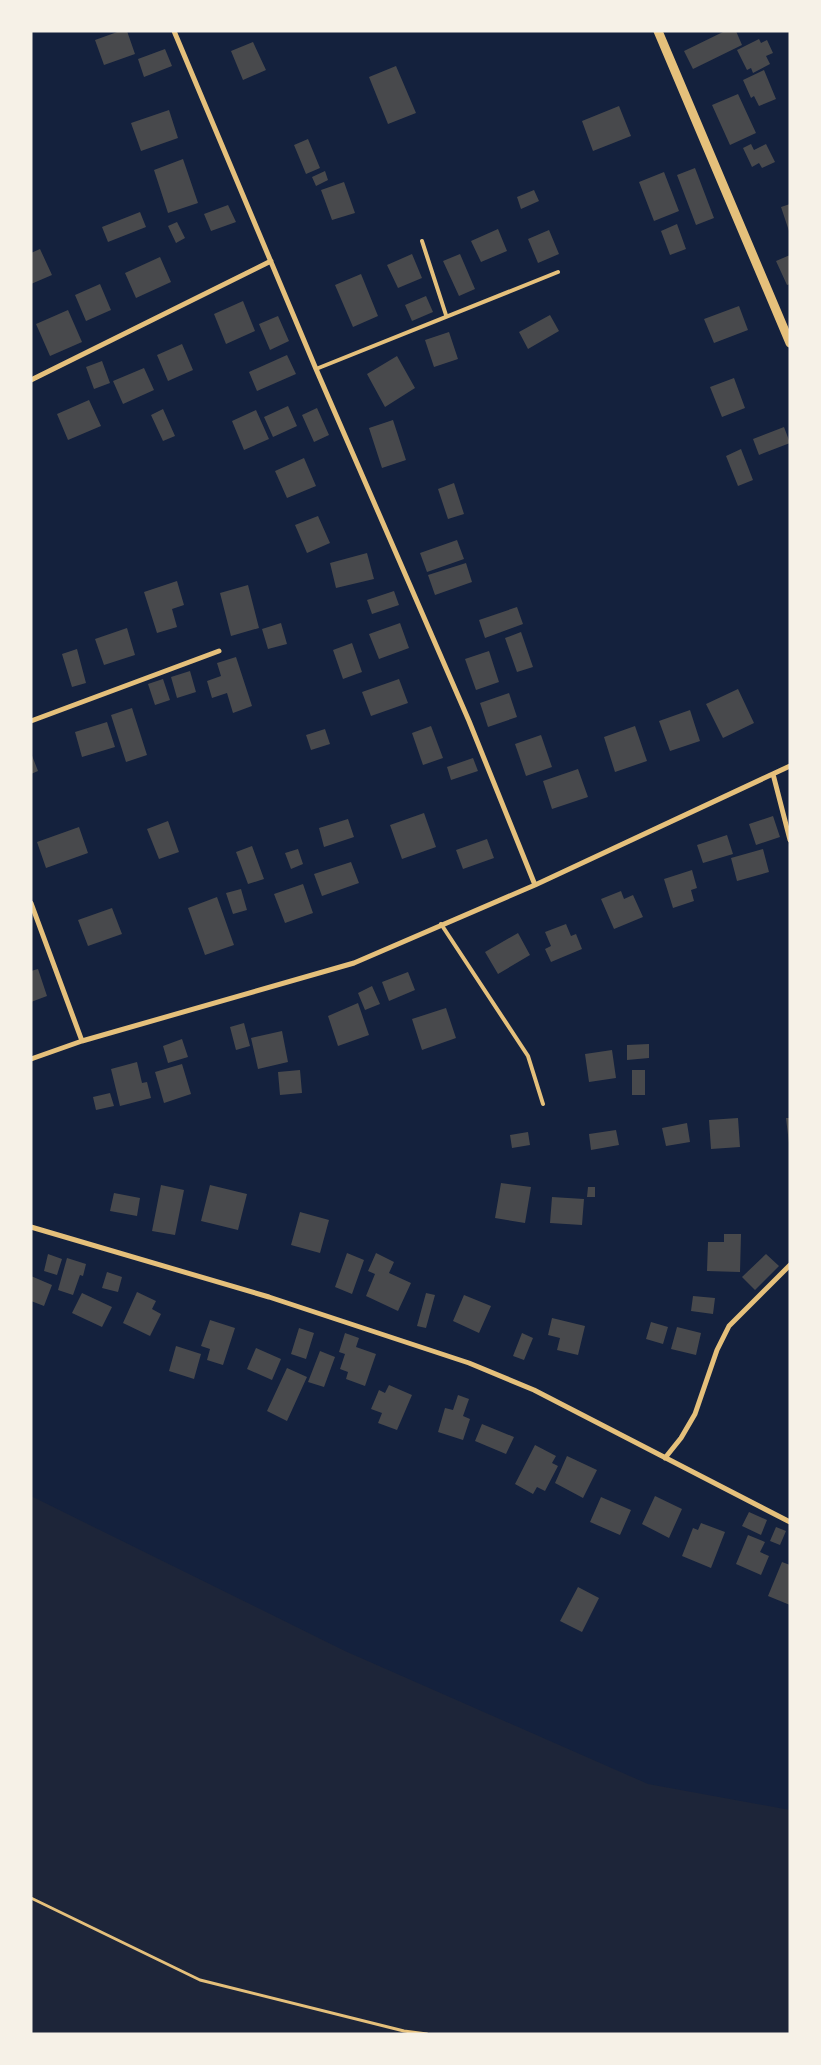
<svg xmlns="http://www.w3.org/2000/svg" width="821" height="2065" viewBox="0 0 821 2065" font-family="Ubuntu,sans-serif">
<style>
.green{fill:#1d2539}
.building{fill:#48494c}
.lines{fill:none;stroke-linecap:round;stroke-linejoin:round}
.path{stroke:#e5c07b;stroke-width:3}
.service{stroke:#e5c07b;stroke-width:4}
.minor{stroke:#e5c07b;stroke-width:5}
.tertiary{stroke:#e5c07b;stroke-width:9}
</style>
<rect width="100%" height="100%" fill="#14213d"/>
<!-- green -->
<path class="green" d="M 31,1496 L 345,1651 L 648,1784 L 790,1810 L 790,2034 L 31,2034 Z"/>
<!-- building -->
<path class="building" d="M 120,31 L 127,31 L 135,54 L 104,65 L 95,40 Z
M 725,31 L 736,31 L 742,45 L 693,69 L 684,51 Z
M 759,39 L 761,43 L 767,40 L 773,53 L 766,56 L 770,64 L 753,73 L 751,68 L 747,70 L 737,50 Z
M 253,42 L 266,70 L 243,80 L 231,51 Z
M 165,49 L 172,66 L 144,77 L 138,59 Z
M 396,66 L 416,113 L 388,124 L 369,77 Z
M 764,70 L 776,99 L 759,106 L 754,96 L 751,98 L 743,80 Z
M 738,94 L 756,133 L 730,145 L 712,105 Z
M 619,106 L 631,136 L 593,151 L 582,121 Z
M 169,110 L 178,138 L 141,151 L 131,123 Z
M 308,139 L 320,168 L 306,174 L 294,145 Z
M 751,144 L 754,150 L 766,144 L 775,162 L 762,168 L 759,163 L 752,167 L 743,148 Z
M 183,159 L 198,203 L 168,213 L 154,170 Z
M 695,168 L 714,218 L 696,225 L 677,175 Z
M 325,171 L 328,180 L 316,186 L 312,177 Z
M 664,172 L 679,211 L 654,221 L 639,182 Z
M 344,182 L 355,213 L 332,220 L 321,190 Z
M 534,190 L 539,201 L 521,209 L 517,197 Z
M 790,204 L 790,231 L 789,231 L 781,207 Z
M 228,205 L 236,222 L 211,231 L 204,214 Z
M 140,212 L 146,227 L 108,242 L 102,227 Z
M 177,222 L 185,238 L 176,243 L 168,226 Z
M 677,224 L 686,249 L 670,255 L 661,231 Z
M 498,229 L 507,251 L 481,262 L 471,241 Z
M 549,230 L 559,254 L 538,263 L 528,239 Z
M 40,249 L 52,275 L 31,284 L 31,253 Z
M 412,254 L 422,278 L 398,288 L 387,265 Z
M 460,254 L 475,289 L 459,296 L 443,261 Z
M 790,255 L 790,284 L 787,285 L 776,261 Z
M 160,257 L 171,282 L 136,298 L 125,273 Z
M 361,274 L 378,316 L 353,327 L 335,285 Z
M 100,284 L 111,310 L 86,321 L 75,295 Z
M 426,296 L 433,312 L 412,321 L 405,305 Z
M 243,301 L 255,331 L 226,344 L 214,314 Z
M 739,306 L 748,330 L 714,343 L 704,319 Z
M 68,310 L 82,342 L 50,356 L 36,324 Z
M 550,315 L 559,331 L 528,349 L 519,332 Z
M 278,316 L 289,341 L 270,350 L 259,324 Z
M 449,332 L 458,359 L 434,367 L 425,340 Z
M 182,344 L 193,370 L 168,381 L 157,355 Z
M 287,355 L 296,374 L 257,391 L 249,372 Z
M 397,356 L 415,388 L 385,407 L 367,374 Z
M 102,361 L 110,383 L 94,389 L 86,367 Z
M 144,368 L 154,390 L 123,404 L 113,381 Z
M 734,378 L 745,408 L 722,417 L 710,387 Z
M 89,400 L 101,426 L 68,440 L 57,414 Z
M 288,406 L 297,426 L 273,437 L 264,417 Z
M 317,408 L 329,435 L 314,442 L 302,415 Z
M 163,409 L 175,436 L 163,441 L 151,415 Z
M 256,410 L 269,439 L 244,450 L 232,421 Z
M 393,420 L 406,460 L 382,468 L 369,428 Z
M 784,427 L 790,443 L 759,455 L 753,439 Z
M 741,449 L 753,480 L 738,486 L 726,456 Z
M 304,458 L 316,486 L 287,498 L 275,471 Z
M 454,483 L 464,514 L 448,519 L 438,489 Z
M 318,516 L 330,543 L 307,553 L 295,525 Z
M 457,540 L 464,559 L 427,572 L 420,553 Z
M 367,553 L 374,579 L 336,588 L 330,563 Z
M 466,563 L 472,582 L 435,595 L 428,575 Z
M 177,581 L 184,605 L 172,609 L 177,627 L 157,633 L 144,592 Z
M 248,585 L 259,628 L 231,636 L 220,593 Z
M 394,591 L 399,605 L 372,614 L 367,600 Z
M 517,607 L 523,624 L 485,638 L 479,620 Z
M 281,623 L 287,644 L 268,649 L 262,629 Z
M 400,623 L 409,648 L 379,659 L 369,634 Z
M 127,628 L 135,655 L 104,665 L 95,639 Z
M 521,632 L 533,667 L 517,672 L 505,638 Z
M 352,643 L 362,672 L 343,679 L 333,650 Z
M 77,649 L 86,683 L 72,687 L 62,654 Z
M 489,651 L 499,682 L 476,690 L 465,659 Z
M 236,657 L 252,706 L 233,713 L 227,693 L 212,698 L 207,681 L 221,676 L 217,663 Z
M 190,671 L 196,692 L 177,698 L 171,677 Z
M 163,679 L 170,700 L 155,705 L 148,684 Z
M 399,679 L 408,703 L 371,716 L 362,692 Z
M 738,689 L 754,723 L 723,738 L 706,704 Z
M 509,693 L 517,717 L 488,727 L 480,703 Z
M 132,708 L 147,755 L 126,762 L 111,715 Z
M 690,710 L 700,741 L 670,751 L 659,721 Z
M 107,722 L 115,747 L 82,757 L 75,732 Z
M 431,726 L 443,758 L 423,765 L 412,733 Z
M 635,726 L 647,761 L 615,772 L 604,737 Z
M 325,729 L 330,744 L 311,750 L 306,735 Z
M 541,735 L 552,767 L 526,776 L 515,744 Z
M 31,753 L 38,771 L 31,774 Z
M 473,758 L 478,771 L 451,780 L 447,767 Z
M 578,769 L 588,797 L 552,809 L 543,781 Z
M 424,813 L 436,847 L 402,859 L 390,825 Z
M 773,816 L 780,837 L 756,845 L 749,824 Z
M 348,819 L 354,837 L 324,847 L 319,828 Z
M 168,821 L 179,852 L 159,859 L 147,829 Z
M 79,827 L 88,853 L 46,868 L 37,842 Z
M 727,835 L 733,854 L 703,863 L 697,845 Z
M 487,839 L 494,858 L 463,869 L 456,850 Z
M 252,846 L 264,879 L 248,884 L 236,852 Z
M 298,849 L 303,864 L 291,869 L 285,853 Z
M 763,849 L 769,872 L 737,881 L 731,858 Z
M 351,862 L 359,883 L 322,896 L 314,874 Z
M 692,870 L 697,888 L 691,890 L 694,901 L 673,908 L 664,879 Z
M 303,884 L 313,913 L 285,923 L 274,894 Z
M 241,889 L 247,910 L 233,914 L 226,893 Z
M 621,891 L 624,899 L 633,895 L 643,917 L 614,929 L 601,899 Z
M 217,897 L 234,945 L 205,955 L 188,908 Z
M 112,908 L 122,934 L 88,946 L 78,920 Z
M 566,924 L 571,936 L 576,934 L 582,949 L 551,962 L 545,949 L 551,946 L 545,932 Z
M 518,933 L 530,955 L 498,974 L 485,952 Z
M 38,969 L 47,996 L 31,1002 L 31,971 Z
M 408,972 L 415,990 L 389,1001 L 382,982 Z
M 372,986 L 380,1004 L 365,1010 L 358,993 Z
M 358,1003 L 369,1035 L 338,1046 L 328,1016 Z
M 446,1008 L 456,1038 L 422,1050 L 412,1019 Z
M 244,1023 L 250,1046 L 236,1050 L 230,1027 Z
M 282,1031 L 288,1062 L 258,1069 L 251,1038 Z
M 182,1039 L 188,1057 L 168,1063 L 163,1046 Z
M 649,1044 L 649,1058 L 627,1060 L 627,1045 Z
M 612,1050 L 616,1078 L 589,1082 L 585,1054 Z
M 137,1062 L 142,1083 L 147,1082 L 151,1098 L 120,1106 L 111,1069 Z
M 182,1064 L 191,1094 L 164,1103 L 155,1072 Z
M 300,1070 L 302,1093 L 280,1095 L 278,1072 Z
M 632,1070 L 645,1070 L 645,1095 L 632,1095 Z
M 110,1093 L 114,1106 L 96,1110 L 93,1097 Z
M 738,1118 L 740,1147 L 711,1149 L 709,1120 Z
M 786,1118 L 790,1118 L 790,1143 L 789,1143 Z
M 687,1123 L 690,1142 L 666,1146 L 662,1128 Z
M 616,1130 L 619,1145 L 591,1150 L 589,1134 Z
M 528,1132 L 530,1145 L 512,1148 L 510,1135 Z
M 501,1183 L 531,1187 L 525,1223 L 495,1218 Z
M 161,1185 L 184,1190 L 175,1235 L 152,1231 Z
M 210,1185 L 247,1194 L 238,1230 L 201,1221 Z
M 588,1187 L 595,1187 L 595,1197 L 587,1197 Z
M 114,1193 L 140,1198 L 137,1216 L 110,1211 Z
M 552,1197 L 584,1199 L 582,1225 L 550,1223 Z
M 300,1212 L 329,1220 L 320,1253 L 291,1245 Z
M 724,1234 L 741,1234 L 740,1272 L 707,1271 L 708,1242 L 724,1242 Z
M 347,1253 L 364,1260 L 352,1294 L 335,1287 Z
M 376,1253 L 394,1262 L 389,1273 L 411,1283 L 398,1311 L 366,1296 L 375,1274 L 368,1271 Z
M 48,1254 L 62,1259 L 57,1275 L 44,1271 Z
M 766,1254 L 779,1266 L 755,1290 L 742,1277 Z
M 67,1258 L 86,1264 L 83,1276 L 80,1275 L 73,1295 L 58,1290 Z
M 107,1272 L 122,1277 L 118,1292 L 102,1288 Z
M 31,1276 L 52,1285 L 44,1306 L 31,1301 Z
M 137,1292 L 156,1301 L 152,1309 L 161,1314 L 150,1336 L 123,1323 Z
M 82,1293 L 112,1307 L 102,1327 L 72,1313 Z
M 426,1293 L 435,1295 L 426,1328 L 417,1326 Z
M 464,1295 L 491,1306 L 479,1333 L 453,1321 Z
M 693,1296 L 715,1298 L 713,1314 L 691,1311 Z
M 552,1318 L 585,1326 L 578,1355 L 557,1350 L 560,1338 L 548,1335 Z
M 210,1320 L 235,1328 L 223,1365 L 207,1360 L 210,1349 L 201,1346 Z
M 651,1322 L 668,1327 L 663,1344 L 646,1339 Z
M 677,1327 L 701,1333 L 696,1355 L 671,1349 Z
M 299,1328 L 314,1333 L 306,1359 L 291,1354 Z
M 345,1333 L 359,1338 L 356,1347 L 376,1354 L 365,1386 L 346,1379 L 348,1372 L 340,1369 L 345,1354 L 339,1352 Z
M 522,1333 L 533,1338 L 524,1360 L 513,1356 Z
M 176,1346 L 201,1354 L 194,1379 L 169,1371 Z
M 256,1348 L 281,1359 L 272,1380 L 247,1369 Z
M 320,1351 L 335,1357 L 324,1387 L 308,1382 Z
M 287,1368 L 307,1377 L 287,1421 L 267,1411 Z
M 389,1385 L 412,1395 L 397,1430 L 378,1423 L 382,1413 L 371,1409 L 379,1390 L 385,1393 Z
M 458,1395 L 469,1399 L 463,1416 L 470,1419 L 463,1440 L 438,1432 L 445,1408 L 453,1410 Z
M 482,1424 L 514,1437 L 506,1454 L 475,1441 Z
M 535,1445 L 556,1456 L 552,1463 L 558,1466 L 545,1491 L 537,1487 L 533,1494 L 515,1484 Z
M 567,1456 L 597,1470 L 583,1498 L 555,1483 Z
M 655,1496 L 682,1509 L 669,1538 L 642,1524 Z
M 601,1497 L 631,1510 L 620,1535 L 590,1522 Z
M 749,1512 L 767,1520 L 761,1535 L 742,1526 Z
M 701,1523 L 725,1532 L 711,1568 L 682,1556 L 693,1528 L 698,1530 Z
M 776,1527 L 786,1531 L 780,1545 L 770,1541 Z
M 748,1535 L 765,1542 L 760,1552 L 769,1556 L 761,1575 L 736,1564 Z
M 782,1562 L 790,1565 L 790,1605 L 768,1596 Z
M 578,1587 L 599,1598 L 582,1632 L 560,1621 Z"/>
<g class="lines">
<!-- path -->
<path class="path" d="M 31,1898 L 200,1980 L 404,2031 L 427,2034"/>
<!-- service -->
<path class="service" d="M 422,241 L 446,315
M 316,369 L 558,272
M 441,924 L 528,1056 L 543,1104"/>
<!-- minor -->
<path class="minor" d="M 174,31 L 316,369 L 469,721 L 535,885
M 31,380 L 271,261
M 31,721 L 219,651
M 773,774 L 790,840
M 31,903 L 82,1041
M 31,1059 L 82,1041 L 354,963 L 535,885 L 790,766
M 31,1227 L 269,1297 L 469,1363 L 534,1390 L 790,1522
M 665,1458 L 681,1438 L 695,1414 L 717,1350 L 729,1326 L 790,1265"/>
<!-- tertiary -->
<path class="tertiary" d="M 658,31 L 790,343"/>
</g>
<!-- border -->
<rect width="821" height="2065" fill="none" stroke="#f6f1e7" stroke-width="65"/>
</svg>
